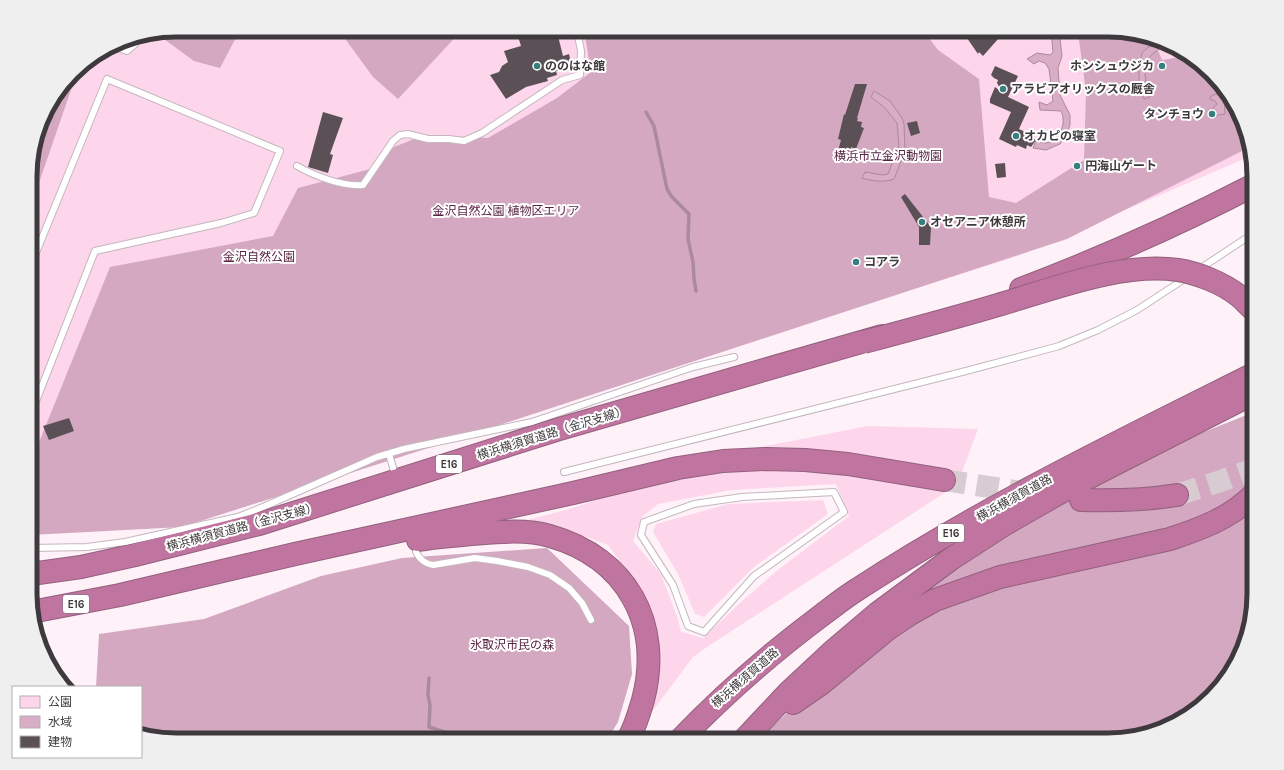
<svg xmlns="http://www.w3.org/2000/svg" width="1284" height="770" viewBox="0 0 1284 770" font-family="Karla,'Noto Sans JP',sans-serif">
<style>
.green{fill:#fdd6eb;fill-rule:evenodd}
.forest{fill:#d4a8c0}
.water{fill:#d9adc5;stroke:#aa8a9c}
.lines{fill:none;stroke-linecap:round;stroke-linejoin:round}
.stream{stroke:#aa8a9c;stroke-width:3.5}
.building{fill:#5b5056}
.motorway-tunnel{stroke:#d8ccd2;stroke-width:22;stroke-dasharray:22 11;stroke-linecap:butt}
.service-casing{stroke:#c4b7be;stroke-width:8}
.motorway-casing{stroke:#92607d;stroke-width:24}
.service{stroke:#fff;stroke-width:6}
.motorway{stroke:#c075a0;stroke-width:22}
.motorway-bridge-casing{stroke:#92607d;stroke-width:24;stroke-linecap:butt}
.motorway-bridge{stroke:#c075a0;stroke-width:22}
.poi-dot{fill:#367f7e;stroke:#fff;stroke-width:1.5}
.labels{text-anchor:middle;stroke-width:4;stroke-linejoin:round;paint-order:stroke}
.shield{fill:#fff;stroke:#787476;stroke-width:1}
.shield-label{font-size:11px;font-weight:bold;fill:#3e393c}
.poi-label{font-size:12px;font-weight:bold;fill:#3e393c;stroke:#fff;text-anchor:start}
.park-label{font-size:12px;fill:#582243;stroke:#fff}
.street-label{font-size:12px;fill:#3e393c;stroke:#fff}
.rim{fill:none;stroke:#3e393c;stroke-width:5}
</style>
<rect width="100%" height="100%" fill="#fff1f8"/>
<!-- green -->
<path class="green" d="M 176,30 L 1108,30 L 1181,50 L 1234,103 L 1251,156 L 1018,256 L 238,502 L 31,496 L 31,157 L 45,111 L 80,66 L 120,41 Z
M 868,426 L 978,429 L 962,472 L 873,459 L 757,453 L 755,448 Z
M 824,467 L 952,488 L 710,645 L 693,657 L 652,712 L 649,704 L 659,657 L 657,628 L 648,606 L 627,571 L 608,545 L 559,527 L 527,520 L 569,509 L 687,470 ZM 836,484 L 849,516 L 779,569 L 740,603 L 703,638 L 681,632 L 678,619 L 661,574 L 633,541 L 642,517 L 658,504 L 732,490 Z
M 823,500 L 828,514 L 754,567 L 704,617 L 695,614 L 678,574 L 653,532 L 656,524 L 728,504 Z"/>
<!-- forest -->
<path class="forest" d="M 176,30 L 240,30 L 220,68 L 194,61 L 157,34 Z
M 340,30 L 462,30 L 398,99 L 373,77 L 346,40 Z
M 584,30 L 923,30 L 938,50 L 979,79 L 989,197 L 1016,203 L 1084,160 L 1086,92 L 1079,40 L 1076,30 L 1108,30 L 1155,43 L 1162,60 L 1187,56 L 1234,103 L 1248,148 L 1067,239 L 475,433 L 182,527 L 31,535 L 31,462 L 110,267 L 273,236 L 298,188 L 374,168 L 394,147 L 424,135 L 488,138 L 557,98 L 591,72 Z
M 73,75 L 72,87 L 31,206 L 31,157 L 45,111 Z
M 1254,412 L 1254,603 L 1234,667 L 1181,720 L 1117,740 L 759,740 L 885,618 L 923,594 L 936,583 L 997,541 L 1095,485 L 1179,442 Z
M 547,548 L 629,626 L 632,674 L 618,722 L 607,740 L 176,740 L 141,731 L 141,687 L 96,687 L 99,634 L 204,619 L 321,576 L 402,558 Z"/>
<!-- water -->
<path class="water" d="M 1051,30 L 1059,30 L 1062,56 L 1058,68 L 1060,95 L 1070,115 L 1070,125 L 1066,136 L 1060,144 L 1046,150 L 1033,148 L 1036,140 C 1039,141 1043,143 1046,143 C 1060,142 1067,122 1061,111 L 1040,110 L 1039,102 L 1047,105 L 1053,101 L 1049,69 L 1045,63 L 1039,61 L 1034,64 L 1027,59 L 1037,53 L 1050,55 L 1053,52 Z
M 1157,43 L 1161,48 C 1139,60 1144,77 1150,97 L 1144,99 L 1139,87 L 1139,66 L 1142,53 L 1147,48 Z
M 874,91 L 890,101 L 902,118 L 904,124 L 905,151 L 894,179 C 883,183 873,181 862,178 L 865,172 L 883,175 L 888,174 L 899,146 L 897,123 L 885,108 L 871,97 Z
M 1216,94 L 1224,97 L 1225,114 L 1212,116 L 1209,113 L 1217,104 L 1215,101 L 1210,99 L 1210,97 Z"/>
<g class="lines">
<!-- stream -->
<path class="stream" d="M 646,112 L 654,126 L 667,189 L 672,197 L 689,214 L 688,239 L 693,262 L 694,279 L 696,291
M 429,678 L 428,695 L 430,705 L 429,727 L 463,738 L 464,740
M 528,740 L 532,736 L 528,733"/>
</g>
<!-- building -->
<path class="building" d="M 516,30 L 553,30 L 555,37 L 558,36 L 563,56 L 569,54 L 572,67 L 556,71 L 557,75 L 547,78 L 548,81 L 526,87 L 506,99 L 490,75 L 499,72 L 502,66 L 508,62 L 504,51 L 521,46 Z
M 971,30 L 990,30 L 999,38 L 983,56 L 979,52 L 978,54 L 967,38 L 972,34 Z
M 995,66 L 1018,76 L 1008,97 L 1029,107 L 1019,129 L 1032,135 L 1031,137 L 1036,140 L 1031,147 L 1027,145 L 1026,149 L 1017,145 L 1016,147 L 999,139 L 1011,112 L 990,103 L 990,99 L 995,87 L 1003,93 L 997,83 L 998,80 L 994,78 L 991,75 Z
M 855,84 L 867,84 L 857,118 L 858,118 L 857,121 L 862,122 L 861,127 L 864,128 L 856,149 L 851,147 L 849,155 L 838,151 L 841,140 L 838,139 L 844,114 L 845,115 Z
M 323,112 L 343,118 L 330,154 L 333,155 L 328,173 L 308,167 Z
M 917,121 L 920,133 L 911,136 L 907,123 Z
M 1005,163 L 1006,177 L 997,178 L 995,164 Z
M 905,194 L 931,227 L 930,245 L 919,245 L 919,227 L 901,197 Z
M 69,418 L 74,431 L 49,440 L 43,426 Z"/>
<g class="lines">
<!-- motorway-tunnel -->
<path class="motorway-tunnel" d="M 944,480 L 1035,494
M 1177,495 L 1218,482 L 1254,469"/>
<!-- service casing -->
<g class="service-casing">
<path id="service" d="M 112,46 L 127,51 L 135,44 L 136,38
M 297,166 C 315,176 343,187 363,185 L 393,141 L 400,135 L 408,134 L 428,139 L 449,139 L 464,141 L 482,133 L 562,80 L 580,75 L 581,51 L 577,30
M 31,265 L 107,79 L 280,151 L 254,213 L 221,223 L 95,251 L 31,414
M 1198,270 L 1254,233
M 389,454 L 394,471
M 564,472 L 966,371 L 1059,346 L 1098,330 L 1137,310 L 1186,278
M 834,492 L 844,512 L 754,576 L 704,632 L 688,626 L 673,585 L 641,535 L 644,522 L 694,504 L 742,497 Z
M 31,548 L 87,547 L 125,542 L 238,517 L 263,507 L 377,457 L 404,449 L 532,422 L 693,367 L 734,357
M 416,552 C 420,560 425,564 433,565 L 475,558 L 497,561 L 528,567 L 550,575 L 569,588 L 582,603 L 591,620"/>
</g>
<!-- motorway casing -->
<g class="motorway-casing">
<path id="motorway" d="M 1021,289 C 1100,259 1179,224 1254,185
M 1081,500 C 1114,501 1145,500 1177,495
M 418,540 C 436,537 454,536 472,534 C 498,532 525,529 550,536 C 627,558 663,624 643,700 C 639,714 635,727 628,740
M 31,574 L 81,567 L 135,555 L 259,524 L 556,430 L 882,336
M 31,612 L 120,595 L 295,554 L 573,493 L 678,468 L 723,461 L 766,459 L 805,460 L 848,464 L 944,480
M 793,703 L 822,683 L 889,628 L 910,614 L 935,600 L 1000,577 L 1170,539 C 1200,529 1231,518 1254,494
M 680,740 C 724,694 771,653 822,615 C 834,606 845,597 858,589 C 984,507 1120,441 1254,374
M 744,740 L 789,692 L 832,652 L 878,613 L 951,559 L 1005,524 L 1068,488 L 1254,393"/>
</g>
<!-- service -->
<use href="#service" class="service"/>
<!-- motorway -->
<use href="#motorway" class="motorway"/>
<!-- motorway-bridge casing -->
<g class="motorway-bridge-casing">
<path id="motorway-bridge" d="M 864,342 C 909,330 954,318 998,305 C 1053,289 1121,262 1178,270 C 1197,273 1223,283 1239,296 C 1244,300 1249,306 1254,310"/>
</g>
<!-- motorway-bridge -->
<use href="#motorway-bridge" class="motorway-bridge"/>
</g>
<!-- markers -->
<g class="poi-dot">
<circle cx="537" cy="66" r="4"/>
<circle cx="1162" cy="66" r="4"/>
<circle cx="1003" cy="89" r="4"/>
<circle cx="1212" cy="114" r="4"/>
<circle cx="1016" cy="136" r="4"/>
<circle cx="1077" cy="166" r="4"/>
<circle cx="922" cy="222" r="4"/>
<circle cx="856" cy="262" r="4"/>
</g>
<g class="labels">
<!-- shield labels -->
<g class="shield">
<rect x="436" y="455" width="26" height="18" rx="3"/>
<rect x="938" y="524" width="26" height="18" rx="3"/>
<rect x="63" y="595" width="26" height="18" rx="3"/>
</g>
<g class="shield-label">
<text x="449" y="468">E16</text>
<text x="951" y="537">E16</text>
<text x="76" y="608">E16</text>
</g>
<!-- poi labels -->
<g class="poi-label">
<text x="545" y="70">ののはな館</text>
<text x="1154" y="70" text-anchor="end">ホンシュウジカ</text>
<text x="1011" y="93">アラビアオリックスの厩舎</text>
<text x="1204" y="118" text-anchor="end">タンチョウ</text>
<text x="1024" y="140">オカピの寝室</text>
<text x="1085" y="170">円海山ゲート</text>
<text x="930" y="226">オセアニア休憩所</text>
<text x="864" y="266">コアラ</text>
</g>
<!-- park labels -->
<g class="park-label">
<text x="888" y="160">横浜市立金沢動物園</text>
<text x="506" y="215">金沢自然公園 植物区エリア</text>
<text x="259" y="261">金沢自然公園</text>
<text x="512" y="649">氷取沢市民の森</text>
</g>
<!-- street labels -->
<g class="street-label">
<text transform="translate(552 433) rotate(-17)" y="4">横浜横須賀道路（金沢支線）</text>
<text transform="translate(1014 498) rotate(-29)" y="4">横浜横須賀道路</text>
<text transform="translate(242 527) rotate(-15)" y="4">横浜横須賀道路（金沢支線）</text>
<text transform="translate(745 678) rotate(-41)" y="4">横浜横須賀道路</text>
</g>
</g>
<!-- crop -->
<path d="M0 0H1284V770H0ZM176 37H1108A139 139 0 0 1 1247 176V594A139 139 0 0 1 1108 733H176A139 139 0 0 1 37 594V176A139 139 0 0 1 176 37Z" fill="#f0efef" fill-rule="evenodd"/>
<path class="rim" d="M176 37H1108A139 139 0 0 1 1247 176V594A139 139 0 0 1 1108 733H176A139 139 0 0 1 37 594V176A139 139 0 0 1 176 37Z"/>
<!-- legend -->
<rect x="12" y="686" width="130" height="72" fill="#ffffff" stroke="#b2b0b1"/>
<rect x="20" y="696" width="20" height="12" fill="#fdd6eb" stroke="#b2b0b1"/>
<text x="48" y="706" font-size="12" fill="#3e393c">公園</text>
<rect x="20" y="716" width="20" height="12" fill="#d9adc5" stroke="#b2b0b1"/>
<text x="48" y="726" font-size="12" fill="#3e393c">水域</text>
<rect x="20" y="736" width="20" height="12" fill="#5b5056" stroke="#b2b0b1"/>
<text x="48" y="746" font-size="12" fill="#3e393c">建物</text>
</svg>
